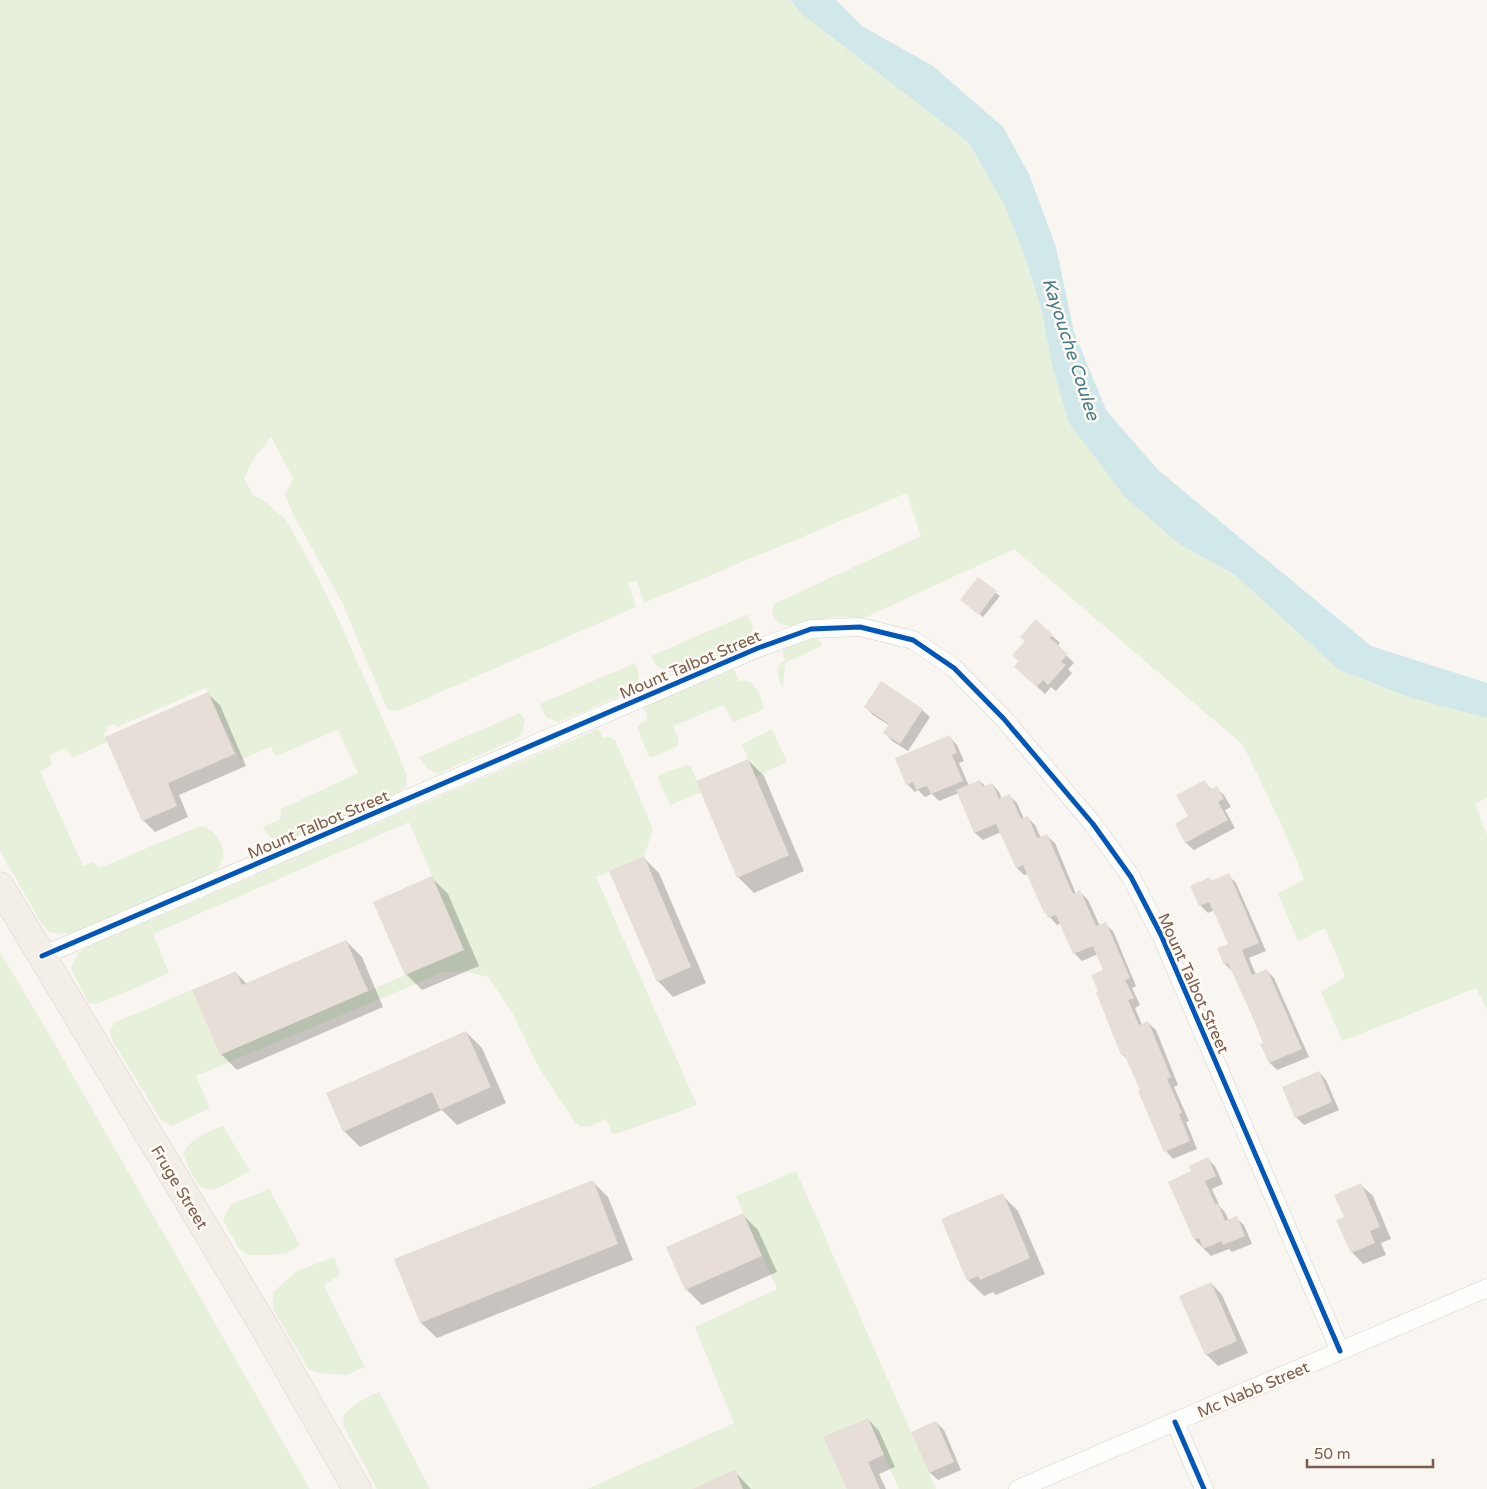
<svg xmlns="http://www.w3.org/2000/svg" width="1487" height="1489" viewBox="0 0 1487 1489" font-family="'Varela Round',sans-serif">
<style>
.green{fill:#e7f0db}
.water{fill:#d0e8ea}
.shadow{fill:#0003}
.building{fill:#e6ded7}
.lines{fill:none;stroke-linecap:round;stroke-linejoin:round}
.street-casing{stroke:#d7d1cb;stroke-width:19}
.primary-casing{stroke:#dad1cc;stroke-width:29}
.street{stroke:#fefefd;stroke-width:18}
.primary{stroke:#f3eee8;stroke-width:28}
.cycleway-casing{stroke:#fffaf3;stroke-width:8}
.cycleway{stroke:#0057b8;stroke-width:5}
.labels{text-anchor:middle;stroke-width:5;stroke-linejoin:round;paint-order:stroke}
.street-label{font-size:16px;fill:#7a5c4d;stroke:#fffaf3}
.water-label{font-size:18px;font-style:italic;fill:#437c86;stroke:#fffaf3}
</style>
<rect width="100%" height="100%" fill="#f9f5f0"/>
<!-- green -->
<path class="green" d="M 0,0 L 790,0 L 802,14 L 969,143 L 1005,206 L 1027,263 L 1042,312 L 1052,366 L 1069,423 L 1179,544 L 1235,575 L 1339,670 L 1411,698 L 1487,718 L 1487,798 L 1475,804 L 1487,835 L 1487,1010 L 1476,988 L 1342,1041 L 1321,992 L 1345,977 L 1325,928 L 1298,941 L 1278,894 L 1304,879 L 1284,830 L 1243,745 L 1014,549 L 864,618 L 833,617 L 789,626 L 781,624 L 774,618 L 772,610 L 774,604 L 921,536 L 907,493 L 644,603 L 637,581 L 628,583 L 636,607 L 397,711 L 391,711 L 387,709 L 342,602 L 294,516 L 285,495 L 293,478 L 271,437 L 252,461 L 244,479 L 253,495 L 267,503 L 286,520 L 314,570 L 335,612 L 397,751 L 407,776 L 406,786 L 399,792 L 297,837 C 281,841 272,844 263,827 L 280,819 L 281,809 L 358,773 L 338,730 L 275,756 L 271,747 L 240,760 L 206,688 L 117,727 L 114,724 L 106,727 L 108,731 L 104,733 L 107,742 L 72,758 L 66,748 L 50,755 L 52,765 L 40,771 L 83,866 L 93,862 L 100,868 L 200,826 C 213,828 224,841 223,856 C 222,863 217,869 213,874 L 71,933 L 61,934 L 49,932 L 39,919 L 0,851 Z
M 748,614 L 753,628 L 750,639 L 676,672 L 665,672 L 655,664 L 651,656 Z
M 815,638 L 818,638 L 822,646 L 785,663 L 783,688 C 778,678 773,667 785,660 L 782,651 L 797,643 Z
M 635,663 C 640,673 640,681 634,690 L 558,722 L 546,717 L 540,704 Z
M 734,669 L 739,681 C 755,677 761,696 764,709 L 734,722 L 732,720 L 724,705 L 673,726 L 679,740 L 678,746 L 652,757 L 649,757 L 637,727 L 648,718 L 643,707 Z
M 520,713 L 525,719 L 522,732 L 518,738 L 437,774 L 427,768 L 419,757 Z
M 598,729 L 603,738 L 610,737 L 615,740 L 653,829 L 644,856 L 596,877 L 697,1105 L 613,1135 L 606,1119 L 590,1126 L 581,1127 L 575,1122 L 538,1066 L 513,1014 L 488,977 L 463,971 L 444,972 L 196,1076 L 210,1108 L 172,1126 L 161,1120 L 111,1038 C 109,1030 111,1027 116,1022 L 192,990 L 220,1055 L 464,950 L 409,822 L 153,934 L 169,973 L 100,1003 L 94,1004 L 88,1002 L 71,968 L 78,953 L 85,948 Z
M 772,729 L 787,762 L 756,777 L 742,744 Z
M 686,765 L 691,766 L 701,793 L 670,805 L 658,778 L 661,774 Z
M 0,952 L 49,1034 L 310,1489 L 0,1489 Z
M 223,1126 L 250,1171 C 239,1177 211,1197 200,1186 C 192,1178 188,1164 183,1154 C 190,1138 207,1133 223,1126 Z
M 796,1171 L 936,1489 L 899,1489 L 868,1418 L 823,1437 L 847,1489 L 587,1489 L 734,1423 L 695,1327 L 777,1289 L 736,1196 Z
M 269,1189 L 300,1245 L 287,1253 L 274,1255 L 249,1255 L 239,1249 L 223,1220 L 231,1204 Z
M 334,1257 L 340,1274 L 324,1286 L 365,1367 L 346,1375 L 320,1373 L 309,1370 L 273,1309 L 273,1292 L 297,1271 Z
M 380,1392 L 380,1393 L 430,1489 L 377,1489 L 344,1427 L 343,1416 C 354,1404 364,1397 380,1392 Z"/>
<!-- water -->
<path class="water" d="M 790,0 L 836,0 L 862,26 L 933,66 L 1003,127 L 1029,174 L 1056,247 L 1074,332 L 1106,410 L 1158,470 L 1371,646 L 1487,683 L 1487,718 L 1411,698 L 1339,670 L 1235,575 L 1179,544 L 1125,497 L 1069,423 L 1052,366 L 1042,312 L 1027,263 L 1005,206 L 969,143 L 802,14 Z"/>
<!-- shadow -->
<path class="shadow" d="M 978,579 L 1000,596 L 983,617 L 966,603 Z
M 1036,621 L 1060,643 L 1057,646 L 1074,663 L 1068,669 L 1072,673 L 1056,691 L 1051,687 L 1045,694 L 1023,674 L 1020,661 L 1026,641 Z
M 208,694 L 220,705 L 246,766 L 179,795 L 188,817 L 155,832 L 143,820 Z
M 866,707 L 922,710 L 930,717 L 908,751 L 892,741 L 885,733 L 890,726 L 873,715 Z
M 949,737 L 957,745 L 964,761 L 959,763 L 969,786 L 980,781 L 986,787 L 992,784 L 999,792 L 1002,799 L 1010,796 L 1017,803 L 1024,819 L 1027,817 L 1035,825 L 1041,838 L 1047,836 L 1055,843 L 1076,894 L 1080,892 L 1088,900 L 1100,926 L 1105,924 L 1113,931 L 1136,986 L 1132,988 L 1140,1005 L 1135,1008 L 1142,1025 L 1148,1023 L 1156,1030 L 1178,1085 L 1174,1087 L 1189,1121 L 1186,1122 L 1197,1149 L 1173,1159 L 1166,1151 L 1128,1060 L 1122,1054 L 1100,991 L 1105,971 L 1098,954 L 1082,961 L 1074,953 L 1061,923 L 1057,925 L 1046,913 L 1028,874 L 1024,875 L 1017,868 L 1001,832 L 983,840 L 975,833 L 959,793 L 939,801 L 932,794 L 925,797 L 918,790 L 915,792 L 907,784 Z
M 748,760 L 764,776 L 804,871 L 754,893 L 738,877 Z
M 1204,782 L 1212,790 L 1216,788 L 1224,795 L 1231,807 L 1225,810 L 1235,828 L 1194,850 L 1186,843 L 1176,824 L 1190,817 Z
M 643,857 L 659,873 L 706,983 L 673,997 L 658,981 Z
M 1228,875 L 1236,883 L 1266,951 L 1249,958 L 1256,975 L 1266,970 L 1274,978 L 1309,1057 L 1277,1070 L 1270,1063 L 1265,1044 L 1233,972 L 1225,964 L 1229,944 L 1214,910 L 1208,913 L 1200,905 L 1209,879 L 1213,882 Z
M 432,878 L 448,894 L 479,966 L 422,990 L 406,974 Z
M 346,941 L 362,957 L 383,1007 L 237,1070 L 221,1054 L 235,972 L 247,984 Z
M 466,1032 L 482,1048 L 506,1103 L 457,1125 L 442,1110 L 360,1147 L 344,1131 Z
M 1319,1072 L 1326,1080 L 1339,1110 L 1304,1125 L 1296,1117 Z
M 1208,1159 L 1215,1166 L 1223,1184 L 1212,1189 L 1220,1207 L 1225,1212 L 1229,1221 L 1236,1218 L 1244,1225 L 1252,1244 L 1232,1252 L 1229,1249 L 1211,1256 L 1195,1240 L 1170,1182 L 1193,1172 Z
M 592,1181 L 608,1197 L 633,1260 L 437,1338 L 421,1323 L 396,1259 Z
M 1361,1185 L 1373,1196 L 1391,1239 L 1381,1243 L 1386,1255 L 1363,1264 L 1352,1252 Z
M 1002,1195 L 1018,1211 L 1045,1274 L 996,1295 L 993,1292 L 984,1296 L 968,1280 Z
M 742,1214 L 758,1230 L 777,1272 L 702,1305 L 686,1289 Z
M 1211,1283 L 1222,1295 L 1248,1353 L 1218,1366 L 1206,1354 Z
M 868,1419 L 879,1431 L 895,1467 L 879,1474 L 886,1489 L 848,1489 Z
M 936,1422 L 944,1430 L 961,1470 L 938,1480 L 930,1473 L 913,1432 Z
M 735,1472 L 751,1489 L 695,1489 Z"/>
<!-- building -->
<path class="building" d="M 978,577 L 997,591 L 979,615 L 960,600 Z
M 1036,619 L 1053,635 L 1050,638 L 1068,654 L 1061,662 L 1066,665 L 1048,685 L 1043,680 L 1037,687 L 1014,667 L 1018,661 L 1012,655 L 1025,641 L 1020,637 Z
M 881,681 L 923,709 L 900,744 L 883,733 L 889,724 L 864,707 Z
M 208,692 L 235,754 L 168,783 L 177,806 L 142,821 L 105,737 Z
M 950,735 L 957,753 L 952,755 L 963,781 L 931,794 L 927,786 L 916,790 L 913,782 L 906,785 L 895,758 Z
M 748,759 L 789,855 L 737,878 L 696,781 Z
M 980,780 L 983,787 L 992,783 L 999,799 L 1010,794 L 1021,819 L 1028,816 L 1037,838 L 1047,834 L 1073,894 L 1080,890 L 1096,926 L 1106,922 L 1130,978 L 1125,980 L 1134,998 L 1128,1000 L 1139,1025 L 1148,1021 L 1171,1077 L 1167,1079 L 1182,1113 L 1179,1114 L 1190,1141 L 1164,1152 L 1138,1091 L 1140,1090 L 1124,1054 L 1121,1055 L 1096,992 L 1098,991 L 1091,975 L 1103,970 L 1093,946 L 1073,954 L 1056,915 L 1048,918 L 1046,913 L 1044,913 L 1023,865 L 1016,868 L 996,824 L 974,833 L 956,790 Z
M 1205,780 L 1210,790 L 1217,786 L 1224,799 L 1218,802 L 1228,820 L 1185,843 L 1175,824 L 1188,816 L 1176,795 Z
M 644,856 L 691,967 L 657,982 L 609,871 Z
M 1229,873 L 1259,943 L 1242,950 L 1252,975 L 1267,969 L 1302,1049 L 1269,1063 L 1260,1044 L 1263,1043 L 1253,1018 L 1228,963 L 1224,965 L 1217,948 L 1228,944 L 1217,919 L 1209,902 L 1199,906 L 1190,886 L 1210,877 L 1211,881 Z
M 432,876 L 464,950 L 405,975 L 373,902 Z
M 346,940 L 368,991 L 220,1055 L 192,990 L 236,971 L 242,985 Z
M 466,1031 L 491,1087 L 440,1110 L 432,1092 L 343,1132 L 326,1093 Z
M 1319,1071 L 1332,1102 L 1295,1118 L 1282,1087 Z
M 1208,1157 L 1216,1176 L 1205,1181 L 1215,1204 L 1218,1203 L 1225,1221 L 1237,1216 L 1245,1236 L 1223,1245 L 1222,1241 L 1203,1249 L 1199,1238 L 1194,1240 L 1168,1182 L 1191,1171 L 1189,1166 Z
M 593,1180 L 618,1244 L 420,1323 L 394,1259 Z
M 1361,1183 L 1380,1227 L 1370,1231 L 1375,1243 L 1351,1253 L 1336,1220 L 1344,1217 L 1334,1195 Z
M 1003,1193 L 1030,1258 L 980,1280 L 978,1276 L 967,1281 L 941,1219 Z
M 743,1213 L 762,1256 L 685,1290 L 666,1247 Z
M 1211,1282 L 1237,1341 L 1205,1355 L 1179,1296 Z
M 868,1418 L 884,1455 L 868,1462 L 880,1489 L 847,1489 L 823,1437 Z
M 936,1421 L 954,1462 L 929,1473 L 911,1432 Z
M 735,1470 L 743,1489 L 692,1489 Z"/>
<g class="lines">
<!-- street casing -->
<g class="street-casing">
<path id="street" d="M 42,956 L 758,648 L 811,629 L 860,627 L 913,640 L 954,668 L 1004,719 L 1093,824 L 1131,877 L 1161,935 L 1340,1351
M 1175,1422 L 1204,1489
M 1018,1489 L 1487,1288"/>
</g>
<!-- primary casing -->
<g class="primary-casing">
<path id="primary" d="M 0,886 L 265,1328 L 357,1489"/>
</g>
<!-- street -->
<use href="#street" class="street"/>
<!-- primary -->
<use href="#primary" class="primary"/>
<!-- cycleway casing -->
<g class="cycleway-casing">
<path id="cycleway" d="M 42,956 L 758,648 L 811,629 L 860,627 L 913,640 L 954,668 L 1004,719 L 1093,824 L 1131,877 L 1161,935 L 1340,1351
M 1175,1422 L 1204,1489"/>
</g>
<!-- cycleway -->
<use href="#cycleway" class="cycleway"/>
</g>
<g class="labels">
<!-- street labels -->
<g class="street-label">
<text transform="translate(690 664) rotate(-23)" y="6">Mount Talbot Street</text>
<text transform="translate(318 824) rotate(-23)" y="6">Mount Talbot Street</text>
<text transform="translate(1194 983) rotate(66)" y="6">Mount Talbot Street</text>
<text transform="translate(180 1187) rotate(59)" y="6">Fruge Street</text>
<text transform="translate(1253 1389) rotate(-23)" y="6">Mc Nabb Street</text>
</g>
<!-- water labels -->
<g class="water-label">
<text transform="translate(1071 349) rotate(72)" y="6">Kayouche Coulee</text>
</g>
</g>
<!-- scale -->
<path d="M1307 1459v8h126v-8" fill="none" stroke="#7a5c4d" stroke-width="2.5"/>
<text x="1314" y="1459" font-size="15" fill="#7a5c4d" stroke="#fffaf3" stroke-width="4" paint-order="stroke">50 m</text>
</svg>
